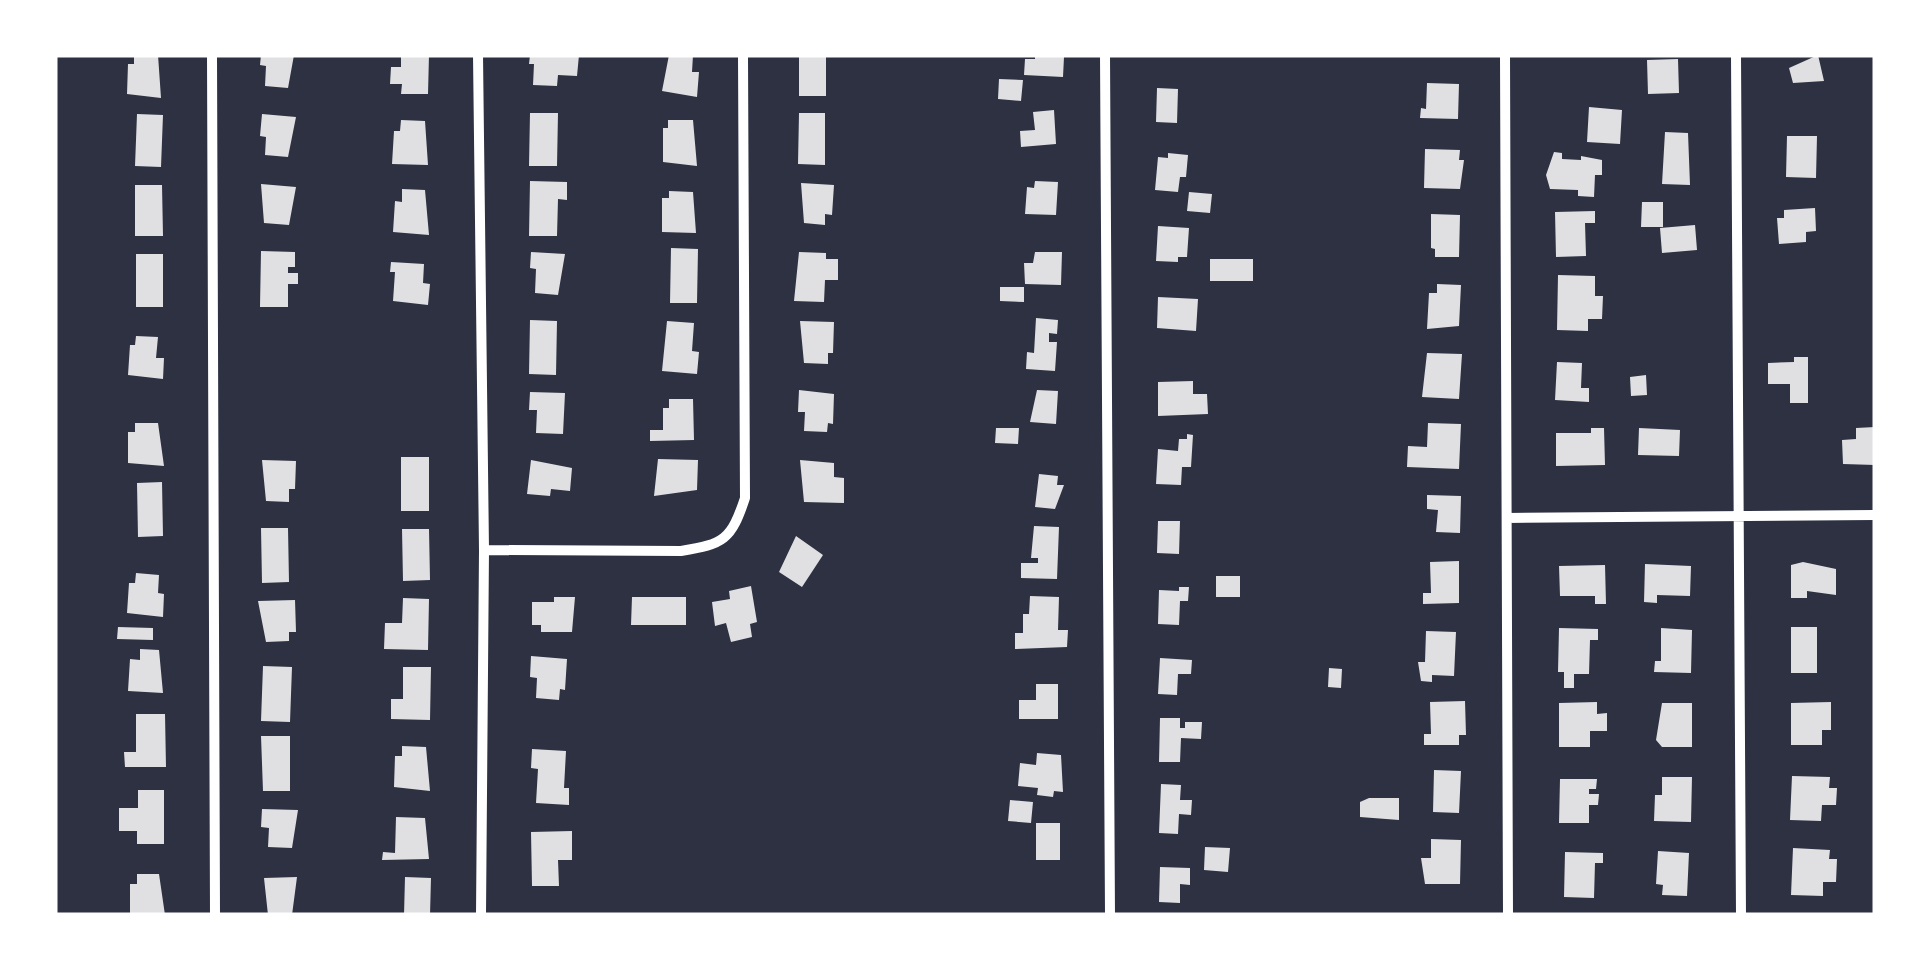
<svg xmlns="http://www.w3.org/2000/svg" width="1930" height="970" viewBox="0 0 1930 970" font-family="'Noto Serif',serif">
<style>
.building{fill:#e0e0e3}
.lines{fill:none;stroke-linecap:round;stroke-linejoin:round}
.minor{stroke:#fff;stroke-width:10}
</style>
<rect width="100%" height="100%" fill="#2d3142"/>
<!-- building -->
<path class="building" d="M 134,55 L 158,55 L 161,98 L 127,94 L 128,64 L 134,64 Z
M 261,55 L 294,55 L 288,88 L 265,86 L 266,66 L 260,65 Z
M 401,55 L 429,55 L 428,94 L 401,94 L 402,84 L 390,84 L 391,67 L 401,67 Z
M 530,55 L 579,55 L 577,76 L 558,75 L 557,86 L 533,85 L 534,64 L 529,64 Z
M 669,55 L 693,55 L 692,72 L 699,72 L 697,97 L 662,91 Z
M 799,55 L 826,55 L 826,96 L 799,96 Z
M 1035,55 L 1064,57 L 1063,77 L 1024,75 L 1025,59 L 1035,59 Z
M 1818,55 L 1824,81 L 1793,83 L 1789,68 Z
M 1678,59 L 1679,93 L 1648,94 L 1647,60 Z
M 999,79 L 1023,80 L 1021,101 L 998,99 Z
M 1427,83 L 1459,84 L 1458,119 L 1420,118 L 1421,108 L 1426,109 Z
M 1157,88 L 1178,89 L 1177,123 L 1156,122 Z
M 1589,107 L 1622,110 L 1620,144 L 1587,142 Z
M 1054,110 L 1056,144 L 1021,147 L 1020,131 L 1035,130 L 1033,112 Z
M 530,113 L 558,113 L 557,166 L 529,166 Z
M 799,113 L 825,113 L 825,165 L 798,164 Z
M 137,114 L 163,115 L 161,167 L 135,166 Z
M 262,114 L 296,117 L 288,157 L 265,155 L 266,137 L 260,136 Z
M 401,120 L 425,121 L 428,165 L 392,164 L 394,131 L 400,131 Z
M 668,120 L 693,120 L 697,166 L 663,162 L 663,128 L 668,128 Z
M 1665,132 L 1688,133 L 1690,185 L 1662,184 Z
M 1787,136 L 1817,136 L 1816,178 L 1786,177 Z
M 1425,149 L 1460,150 L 1459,160 L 1464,160 L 1460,189 L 1424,188 Z
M 1554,152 L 1562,153 L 1562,159 L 1581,160 L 1581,156 L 1602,160 L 1602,175 L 1595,175 L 1594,197 L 1578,196 L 1578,190 L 1550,189 L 1546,175 Z
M 1168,153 L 1188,155 L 1186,177 L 1180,177 L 1178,192 L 1155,190 L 1158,157 L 1168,158 Z
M 530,181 L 567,182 L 567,200 L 558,199 L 557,236 L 529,236 Z
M 1035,181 L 1058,182 L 1056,215 L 1025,214 L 1027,187 L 1034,188 Z
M 801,183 L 834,185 L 832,215 L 825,214 L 825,225 L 804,223 Z
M 261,184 L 296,187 L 289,225 L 264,223 Z
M 135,185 L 162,185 L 163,236 L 135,236 Z
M 402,189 L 425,190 L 429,235 L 393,232 L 395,201 L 402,202 Z
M 669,191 L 693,192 L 696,233 L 662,232 L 662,198 L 669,198 Z
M 1189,192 L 1212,194 L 1210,213 L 1187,211 Z
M 1642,202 L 1663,202 L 1663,227 L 1641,227 Z
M 1815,208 L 1816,231 L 1806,232 L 1806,242 L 1779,244 L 1777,218 L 1784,218 L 1784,210 Z
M 1595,211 L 1595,223 L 1585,223 L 1586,256 L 1556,257 L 1555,212 Z
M 1431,214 L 1460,215 L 1459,257 L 1435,257 L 1435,249 L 1431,248 Z
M 1695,225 L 1697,250 L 1662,253 L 1660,228 Z
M 1158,226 L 1189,228 L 1187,257 L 1178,257 L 1178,262 L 1156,261 Z
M 671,248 L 698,249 L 697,303 L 670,303 Z
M 261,251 L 295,252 L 295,267 L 288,267 L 288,273 L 298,273 L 298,284 L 288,284 L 288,307 L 260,307 Z
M 531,252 L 565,254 L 558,295 L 535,293 L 536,269 L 530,268 Z
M 799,252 L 826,253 L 826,259 L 838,259 L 838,280 L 825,280 L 824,302 L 794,301 Z
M 1035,252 L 1062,252 L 1061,285 L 1025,284 L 1024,263 L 1033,263 Z
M 136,254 L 163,254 L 163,307 L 136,307 Z
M 1210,259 L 1253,259 L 1253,281 L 1210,281 Z
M 391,262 L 424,264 L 423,283 L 430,284 L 428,305 L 393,301 L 395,272 L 390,272 Z
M 1558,275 L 1595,276 L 1595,296 L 1603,296 L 1602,319 L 1588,319 L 1588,331 L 1557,330 Z
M 1437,284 L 1461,285 L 1459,326 L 1427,329 L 1429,293 L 1437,293 Z
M 1000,287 L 1024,287 L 1024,302 L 1000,301 Z
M 1158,297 L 1198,299 L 1196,331 L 1157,328 Z
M 1036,318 L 1058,320 L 1057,334 L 1049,333 L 1049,342 L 1057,342 L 1055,371 L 1026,369 L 1027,352 L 1034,353 Z
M 530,320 L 557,321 L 556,375 L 529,374 Z
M 667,321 L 694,323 L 692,351 L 699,352 L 697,374 L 662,371 Z
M 800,321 L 834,322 L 833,353 L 828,353 L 828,364 L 804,363 Z
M 136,336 L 158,337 L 156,358 L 164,358 L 163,379 L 128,375 L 130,345 L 135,345 Z
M 1427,353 L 1462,354 L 1459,399 L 1422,397 Z
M 1794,357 L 1808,357 L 1808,403 L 1790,403 L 1790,384 L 1768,384 L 1768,363 L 1794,362 Z
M 1557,362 L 1582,363 L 1581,388 L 1589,388 L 1589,402 L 1555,400 Z
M 1646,375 L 1647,395 L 1631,396 L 1630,377 Z
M 1193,381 L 1193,394 L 1207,394 L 1208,414 L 1158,416 L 1158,382 Z
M 799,390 L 834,394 L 833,424 L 828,423 L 827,432 L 804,431 L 805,412 L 798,412 Z
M 1037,390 L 1058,391 L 1056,424 L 1030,422 Z
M 530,392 L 565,393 L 563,434 L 536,433 L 537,410 L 529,410 Z
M 669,399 L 693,399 L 694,440 L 650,441 L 650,430 L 663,430 L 663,408 L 669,408 Z
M 135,423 L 158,423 L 164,466 L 128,463 L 128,432 L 135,432 Z
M 1428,423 L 1461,424 L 1459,469 L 1407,467 L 1408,446 L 1427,447 Z
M 1875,427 L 1875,465 L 1843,464 L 1842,440 L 1856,439 L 1856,428 Z
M 996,428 L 1019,428 L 1018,444 L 995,443 Z
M 1591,428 L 1604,428 L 1605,465 L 1556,466 L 1556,433 L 1591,433 Z
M 1639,428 L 1680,430 L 1679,456 L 1638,455 Z
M 1187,434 L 1193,435 L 1191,467 L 1182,467 L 1181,485 L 1156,484 L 1158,449 L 1178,451 L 1179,439 L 1187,439 Z
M 401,457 L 429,457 L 429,511 L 401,511 Z
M 658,459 L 698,460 L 697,490 L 654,496 Z
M 262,460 L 296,461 L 295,489 L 289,489 L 289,502 L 266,501 Z
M 531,460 L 572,468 L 570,491 L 551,489 L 550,496 L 527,494 Z
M 800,460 L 834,463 L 834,477 L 844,478 L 844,503 L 804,502 Z
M 1039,474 L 1058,476 L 1057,485 L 1064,485 L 1055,509 L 1035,507 Z
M 162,482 L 163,536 L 138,537 L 137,483 Z
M 1427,495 L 1461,496 L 1460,533 L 1436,532 L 1438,510 L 1427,509 Z
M 1158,521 L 1180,521 L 1179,554 L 1157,553 Z
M 1034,526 L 1059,527 L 1057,579 L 1021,578 L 1021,563 L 1038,563 L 1038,558 L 1031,558 Z
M 261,528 L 288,528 L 289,582 L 262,583 Z
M 402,529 L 429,529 L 430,580 L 403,581 Z
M 796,536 L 823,555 L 802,587 L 779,572 Z
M 1459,561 L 1459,603 L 1423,604 L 1423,593 L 1431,593 L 1430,562 Z
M 1803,562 L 1836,569 L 1836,595 L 1807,591 L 1807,598 L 1791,598 L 1791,565 Z
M 1645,564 L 1691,566 L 1690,596 L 1657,595 L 1657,603 L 1644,602 Z
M 1605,565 L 1606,604 L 1595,604 L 1595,596 L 1560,596 L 1559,566 Z
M 136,573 L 159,575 L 158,593 L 164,594 L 163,617 L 127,613 L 129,583 L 135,583 Z
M 1216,576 L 1240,576 L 1240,597 L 1216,597 Z
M 751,586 L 757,622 L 750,624 L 752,637 L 731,642 L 726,623 L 715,626 L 712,602 L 730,599 L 729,591 Z
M 1179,587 L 1189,587 L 1188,601 L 1180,601 L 1179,625 L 1158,624 L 1159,590 L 1179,591 Z
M 1030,596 L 1059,597 L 1058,630 L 1068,630 L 1067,647 L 1015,649 L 1015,633 L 1023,633 L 1023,614 L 1029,614 Z
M 554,597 L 575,597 L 572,632 L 541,632 L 541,625 L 532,625 L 532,602 L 554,602 Z
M 632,597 L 686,597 L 686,625 L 631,625 Z
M 403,598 L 429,599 L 428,650 L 384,649 L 385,623 L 402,623 Z
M 295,600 L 296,632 L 289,632 L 289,641 L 266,642 L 258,601 Z
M 118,627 L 153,628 L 153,640 L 117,639 Z
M 1791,627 L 1817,627 L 1817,673 L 1791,673 Z
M 1559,628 L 1598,629 L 1598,640 L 1590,640 L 1589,674 L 1574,674 L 1574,688 L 1564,688 L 1564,672 L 1558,672 Z
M 1661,628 L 1692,630 L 1691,673 L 1654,672 L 1655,661 L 1661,661 Z
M 1426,631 L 1456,632 L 1454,676 L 1432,675 L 1432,682 L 1421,681 L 1418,662 L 1425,662 Z
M 140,649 L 159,650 L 163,693 L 128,691 L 130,659 L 140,660 Z
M 531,656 L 567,659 L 565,690 L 560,689 L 559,700 L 536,698 L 537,678 L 530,677 Z
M 1160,658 L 1192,660 L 1191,674 L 1178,674 L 1177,695 L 1158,694 Z
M 263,666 L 292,667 L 290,722 L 261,721 Z
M 403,667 L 431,667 L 430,720 L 391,719 L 391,699 L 403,699 Z
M 1329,668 L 1342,669 L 1341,688 L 1328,687 Z
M 1036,684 L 1058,684 L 1058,719 L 1019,719 L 1019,700 L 1036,700 Z
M 1465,701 L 1466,735 L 1459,735 L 1459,745 L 1424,745 L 1424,734 L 1431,734 L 1430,702 Z
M 1597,702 L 1597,714 L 1607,713 L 1607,731 L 1590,731 L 1590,747 L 1559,747 L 1559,703 Z
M 1831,702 L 1831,730 L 1822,730 L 1822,745 L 1791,745 L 1791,703 Z
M 1662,703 L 1692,703 L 1692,747 L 1662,747 L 1656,740 Z
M 136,714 L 165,714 L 166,767 L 125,767 L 124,752 L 136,752 Z
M 1160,718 L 1180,718 L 1180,728 L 1185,728 L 1185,722 L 1202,722 L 1201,739 L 1181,738 L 1180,762 L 1159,762 Z
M 261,736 L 290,736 L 290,791 L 263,791 Z
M 402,746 L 426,747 L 430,791 L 394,787 L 395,756 L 402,756 Z
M 532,749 L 566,751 L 564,788 L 569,788 L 569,805 L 536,803 L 538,769 L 531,768 Z
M 1037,753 L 1061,755 L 1063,792 L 1054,791 L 1053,797 L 1037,795 L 1038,788 L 1018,786 L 1020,763 L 1036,765 Z
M 1434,770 L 1461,771 L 1459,813 L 1433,812 Z
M 1792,776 L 1830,777 L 1829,788 L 1837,788 L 1836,805 L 1822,805 L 1821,821 L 1790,820 Z
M 1662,777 L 1692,777 L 1691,822 L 1654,821 L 1655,795 L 1662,795 Z
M 1560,779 L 1597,779 L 1596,789 L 1589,789 L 1589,794 L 1599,794 L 1598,805 L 1589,805 L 1589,823 L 1559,823 Z
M 1161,784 L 1181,785 L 1180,800 L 1192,800 L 1191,815 L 1179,814 L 1178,834 L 1159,833 Z
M 138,790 L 164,790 L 164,844 L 137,844 L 137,831 L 119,831 L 119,808 L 138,808 Z
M 1369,798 L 1399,798 L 1399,820 L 1360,817 L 1360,802 Z
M 1010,800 L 1033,802 L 1031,823 L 1008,821 Z
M 262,809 L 298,810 L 292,848 L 268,847 L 269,828 L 261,827 Z
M 396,817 L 425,818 L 429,859 L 382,860 L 383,852 L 395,853 Z
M 1036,823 L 1060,823 L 1060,860 L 1036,860 Z
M 572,831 L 572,860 L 558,860 L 559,886 L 532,886 L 531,832 Z
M 1431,839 L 1461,840 L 1460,884 L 1425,884 L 1421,858 L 1431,858 Z
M 1205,847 L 1230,848 L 1228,872 L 1204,870 Z
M 1793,848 L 1830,850 L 1829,859 L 1837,859 L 1836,882 L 1823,882 L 1823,896 L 1791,895 Z
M 1658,851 L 1689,853 L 1687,896 L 1662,895 L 1663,885 L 1656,884 Z
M 1565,852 L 1603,853 L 1603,863 L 1595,863 L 1594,898 L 1564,897 Z
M 1160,867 L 1190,868 L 1190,885 L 1180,884 L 1180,903 L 1159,902 Z
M 137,874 L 159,874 L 165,915 L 130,915 L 130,884 L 137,884 Z
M 297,877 L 292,915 L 268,915 L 264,878 Z
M 405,877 L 431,878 L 430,915 L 404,915 Z"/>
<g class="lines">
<!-- minor -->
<path class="minor" d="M 212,55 L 215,915
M 478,55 L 484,550 L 481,915
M 1105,55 L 1110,915
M 1505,55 L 1508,915
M 1736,55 L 1741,915
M 1507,518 L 1875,515
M 484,550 L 681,551 C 724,544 731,540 745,498 L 743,55"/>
</g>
<!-- border -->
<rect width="1930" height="970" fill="none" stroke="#ffffff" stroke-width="115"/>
</svg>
